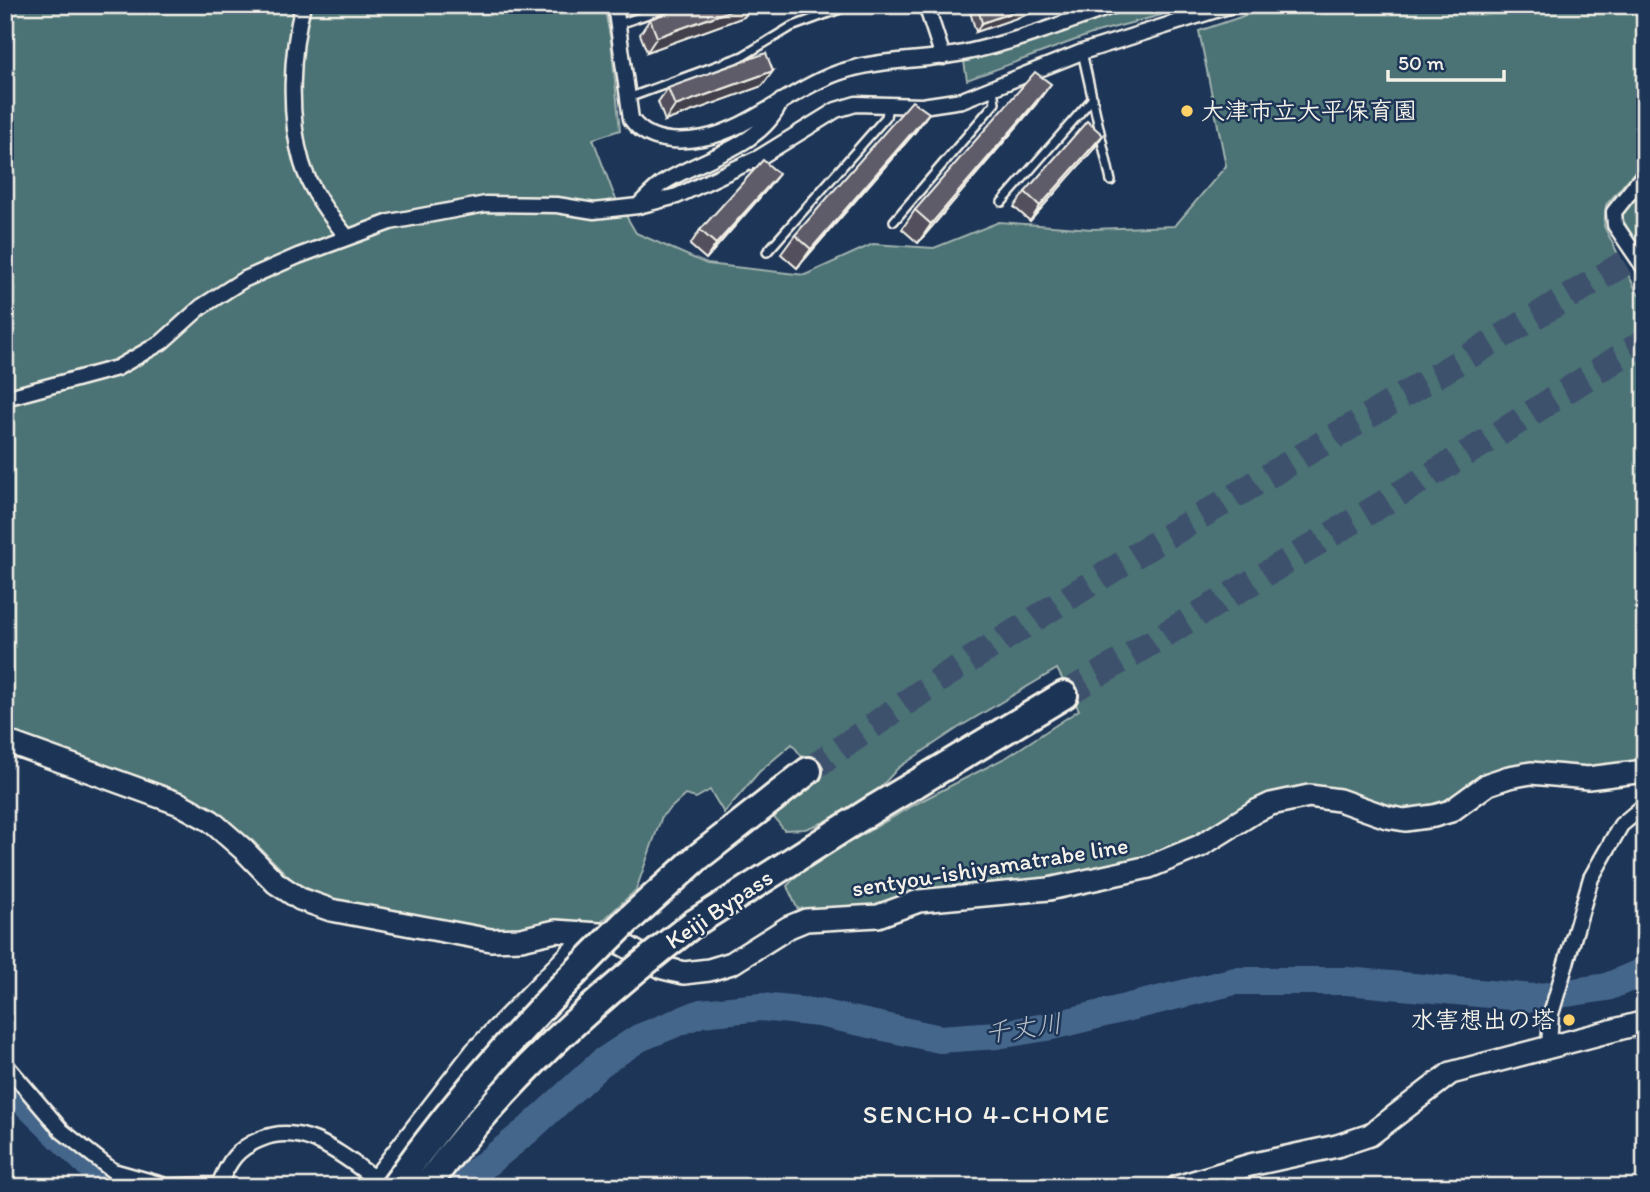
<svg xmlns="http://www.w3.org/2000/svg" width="1650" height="1192" viewBox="0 0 1650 1192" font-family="Itim,'Klee One',sans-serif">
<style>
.green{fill:#4c7275;stroke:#a0b2ae;stroke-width:2}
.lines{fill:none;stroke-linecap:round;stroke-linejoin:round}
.river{stroke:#45668b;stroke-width:28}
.highway-tunnel{stroke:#3d516d;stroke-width:26;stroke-dasharray:26 13;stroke-linecap:butt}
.lane-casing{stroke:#f4f1e8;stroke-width:12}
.street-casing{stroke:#f4f1e8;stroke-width:19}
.secondary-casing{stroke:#f4f1e8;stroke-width:26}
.highway-casing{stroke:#f4f1e8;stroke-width:32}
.lane{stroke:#1d3557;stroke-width:7}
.street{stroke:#1d3557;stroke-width:14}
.secondary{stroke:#1d3557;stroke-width:21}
.highway{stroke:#1d3557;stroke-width:26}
.highway-bridge-casing{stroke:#f4f1e8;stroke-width:32;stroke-linecap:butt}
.highway-bridge{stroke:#1d3557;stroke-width:26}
.wall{fill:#524f5c;stroke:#f4f1e8;stroke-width:2}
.shaded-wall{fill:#42404b;stroke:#f4f1e8;stroke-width:2}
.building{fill:#5f5c6b;stroke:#f4f1e8;stroke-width:2}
.poi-dot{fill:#ffd166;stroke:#1d3557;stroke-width:2.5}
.labels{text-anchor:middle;stroke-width:5;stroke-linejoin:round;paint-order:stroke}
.poi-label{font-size:24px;font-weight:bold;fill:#f4f1e8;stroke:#1d3557;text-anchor:start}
.street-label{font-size:24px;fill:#f4f1e8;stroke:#1d3557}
.water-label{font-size:26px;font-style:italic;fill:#b7c0c7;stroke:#1d3557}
.neighbourhood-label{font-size:26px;letter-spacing:2px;fill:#f4f1e8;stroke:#1d3557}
</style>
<rect width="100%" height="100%" fill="#1d3557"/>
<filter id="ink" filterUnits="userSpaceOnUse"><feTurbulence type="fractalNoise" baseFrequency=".0143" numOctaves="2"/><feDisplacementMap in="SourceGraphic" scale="14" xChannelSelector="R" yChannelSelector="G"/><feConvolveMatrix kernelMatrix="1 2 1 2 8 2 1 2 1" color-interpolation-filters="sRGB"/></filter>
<g filter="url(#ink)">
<!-- green -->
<path class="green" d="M 5,5 L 604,5 L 611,41 L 620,130 L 593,139 L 614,195 L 636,233 L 707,264 L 805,275 L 873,244 L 934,248 L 999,222 L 1092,229 L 1175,226 L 1226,166 L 1199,31 L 1276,5 L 1645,5 L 1645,160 L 1606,205 L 1604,226 L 1638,294 L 1645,295 L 1645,761 L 1568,770 L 1444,807 L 1411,810 L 1319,787 L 1135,860 L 1066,876 L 885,906 L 808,912 L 797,908 L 787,886 L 803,869 L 923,800 L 1007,757 L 1079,710 L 1057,669 L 961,726 L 898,768 L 879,789 L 833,819 L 805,829 L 784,830 L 773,816 L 790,797 L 820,780 L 792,744 L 759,772 L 724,813 L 710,790 L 696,798 L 685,795 L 662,816 L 636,890 L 597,926 L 560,922 L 504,930 L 451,925 L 343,905 L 294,882 L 252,840 L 197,804 L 5,732 Z
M 1131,5 L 1157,5 L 1161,15 L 1097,32 L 967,80 L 964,62 L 1002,52 Z
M 1645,179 L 1645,256 L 1621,217 Z"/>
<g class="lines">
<!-- river -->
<path class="river" d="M 5,1083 L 112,1187
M 452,1187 L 462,1183 L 528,1130 L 601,1063 L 639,1038 L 701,1013 L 761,1007 L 819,1013 L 940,1039 L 997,1035 L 1052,1026 L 1235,981 L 1347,981 L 1533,998 L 1607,987 L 1645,971"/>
<!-- highway-tunnel -->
<path class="highway-tunnel" d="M 1064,695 L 1492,438 L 1645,341
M 808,771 L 940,679 L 1139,553 L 1645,251"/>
<!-- lane casing -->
<g class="lane-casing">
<path id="lane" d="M 619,24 L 675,5
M 1082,52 L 1111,181
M 628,98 L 743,56 L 791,27 L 851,5
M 1002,202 L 1093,98
M 894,221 L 995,103 L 993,89
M 767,252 L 886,117 L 888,106"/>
</g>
<!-- street casing -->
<g class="street-casing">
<path id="street" d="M 303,5 C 291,52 288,116 302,163 C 310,190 329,215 347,237
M 615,5 L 631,119 C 647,142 677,143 703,138 C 751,129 799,83 847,70 C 884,59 925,61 963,53 C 1015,42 1065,23 1115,5
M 926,5 L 943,57
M 1645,173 L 1614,212 L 1615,225 L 1645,269
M 639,205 C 647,197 654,189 663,183 C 702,157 761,148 781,101
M 5,398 L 117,368 L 162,342 L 201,307 L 243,280 L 298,256 L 390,222 L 486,204 L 557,205 L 594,211 L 638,206 L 677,196 L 760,157 L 836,110 L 856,104 L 922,106 L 962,100 L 1082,52 L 1232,5
M 1549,1046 L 1551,1014 L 1591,878 L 1621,825 L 1645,805
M 5,1064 L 62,1131 L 113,1171 L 166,1186 L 219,1185 C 229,1161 236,1149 261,1139 C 303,1121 342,1155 374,1178 L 368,1187
M 374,1178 L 473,1050 L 572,948 L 579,932"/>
</g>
<!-- secondary casing -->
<g class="secondary-casing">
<path id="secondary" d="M 5,741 L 180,804 L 211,821 L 243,849 L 276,883 L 300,899 L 331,910 L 491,940 L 521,939 L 556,931 L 599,934 L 624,945 L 663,968 L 684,973 L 709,970 L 732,963 L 789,927 L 806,920 L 878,916 L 919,901 L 1049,889 L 1149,867 L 1200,846 L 1256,811 L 1271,804 L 1309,796 L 1339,800 L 1387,817 L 1405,820 L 1434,816 L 1451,811 L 1488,784 L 1509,777 L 1531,773 L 1588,778 L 1645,771
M 1177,1187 L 1250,1165 L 1337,1146 L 1370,1135 L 1451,1073 L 1645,1022"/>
</g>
<!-- highway casing -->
<g class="highway-casing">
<path id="highway" d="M 627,921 L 697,858 L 808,771
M 693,924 L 872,810 L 1064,695"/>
</g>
<!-- lane -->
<use href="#lane" class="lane"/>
<!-- street -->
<use href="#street" class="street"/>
<!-- secondary -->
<use href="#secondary" class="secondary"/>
<!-- highway -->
<use href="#highway" class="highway"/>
<!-- highway-bridge casing -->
<g class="highway-bridge-casing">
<path id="highway-bridge" d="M 394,1187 C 463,1089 542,1004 627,921
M 426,1187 C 501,1084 593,1001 693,924"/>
</g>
<!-- highway-bridge -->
<use href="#highway-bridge" class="highway-bridge"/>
</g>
<!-- wall -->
<path class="wall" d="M 689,5 L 752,5 L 744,17 L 647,52 L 640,34 L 650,19 Z
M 968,5 L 1054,5 L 976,32 Z
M 773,71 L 762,86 L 665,121 L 658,102 L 668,88 Z
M 1037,103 L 918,243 L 902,229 L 915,210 Z
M 929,113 L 915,132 L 797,268 L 781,254 L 795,235 Z
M 1103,135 L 1093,150 L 1030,221 L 1014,207 L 1025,192 Z
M 768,188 L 706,259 L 690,245 L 700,230 Z"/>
<!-- shaded-wall -->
<path class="shaded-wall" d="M 746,5 L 752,5 L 744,17 L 647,52 L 657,37 Z
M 1033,5 L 1054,5 L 976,32 L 982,23 Z
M 773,71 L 762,86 L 665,121 L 675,106 Z
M 1051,84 L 1037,103 L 918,243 L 931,224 Z
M 929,113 L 915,132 L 797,268 L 811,249 Z
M 1103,135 L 1093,150 L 1030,221 L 1040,206 Z
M 779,174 L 768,188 L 706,259 L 716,244 Z"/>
<!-- building -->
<path class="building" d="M 689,5 L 746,5 L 657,37 L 650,19 Z
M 977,5 L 1033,5 L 982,23 Z
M 766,53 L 773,71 L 675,106 L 668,88 Z
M 1035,72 L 1051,84 L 931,224 L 915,210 Z
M 912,101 L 929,113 L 811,249 L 795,235 Z
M 1087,121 L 1103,135 L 1040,206 L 1025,192 Z
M 763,160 L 779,174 L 716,244 L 700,230 Z"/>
</g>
<!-- markers -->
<g class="poi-dot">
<circle cx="1187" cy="111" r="7"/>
<circle cx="1569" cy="1020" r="7"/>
</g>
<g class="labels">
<!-- poi labels -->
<g class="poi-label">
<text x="1201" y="119">大津市立大平保育園</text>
<text x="1555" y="1028" text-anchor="end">水害想出の塔</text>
</g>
<!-- street labels -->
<g class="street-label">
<text transform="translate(990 867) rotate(-9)" y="8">sentyou-ishiyamatrabe line</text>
<text transform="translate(719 909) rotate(-34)" y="8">Keiji Bypass</text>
</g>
<!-- water labels -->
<g class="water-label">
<text transform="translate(1023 1028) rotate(-8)" y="9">千丈川</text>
</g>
<!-- neighbourhood labels -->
<g class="neighbourhood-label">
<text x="987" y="1123">SENCHO 4-CHOME</text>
</g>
</g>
<!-- margin -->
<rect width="1650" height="1192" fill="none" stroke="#1d3557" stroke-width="28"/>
<rect x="14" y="14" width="1622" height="1164" fill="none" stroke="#f4f1e8" stroke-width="2.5" filter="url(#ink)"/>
<!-- scale -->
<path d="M1388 70v10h116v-10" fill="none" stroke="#f4f1e8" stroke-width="3.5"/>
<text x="1398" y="70" font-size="21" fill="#f4f1e8" stroke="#1d3557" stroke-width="5" paint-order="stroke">50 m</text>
</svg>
